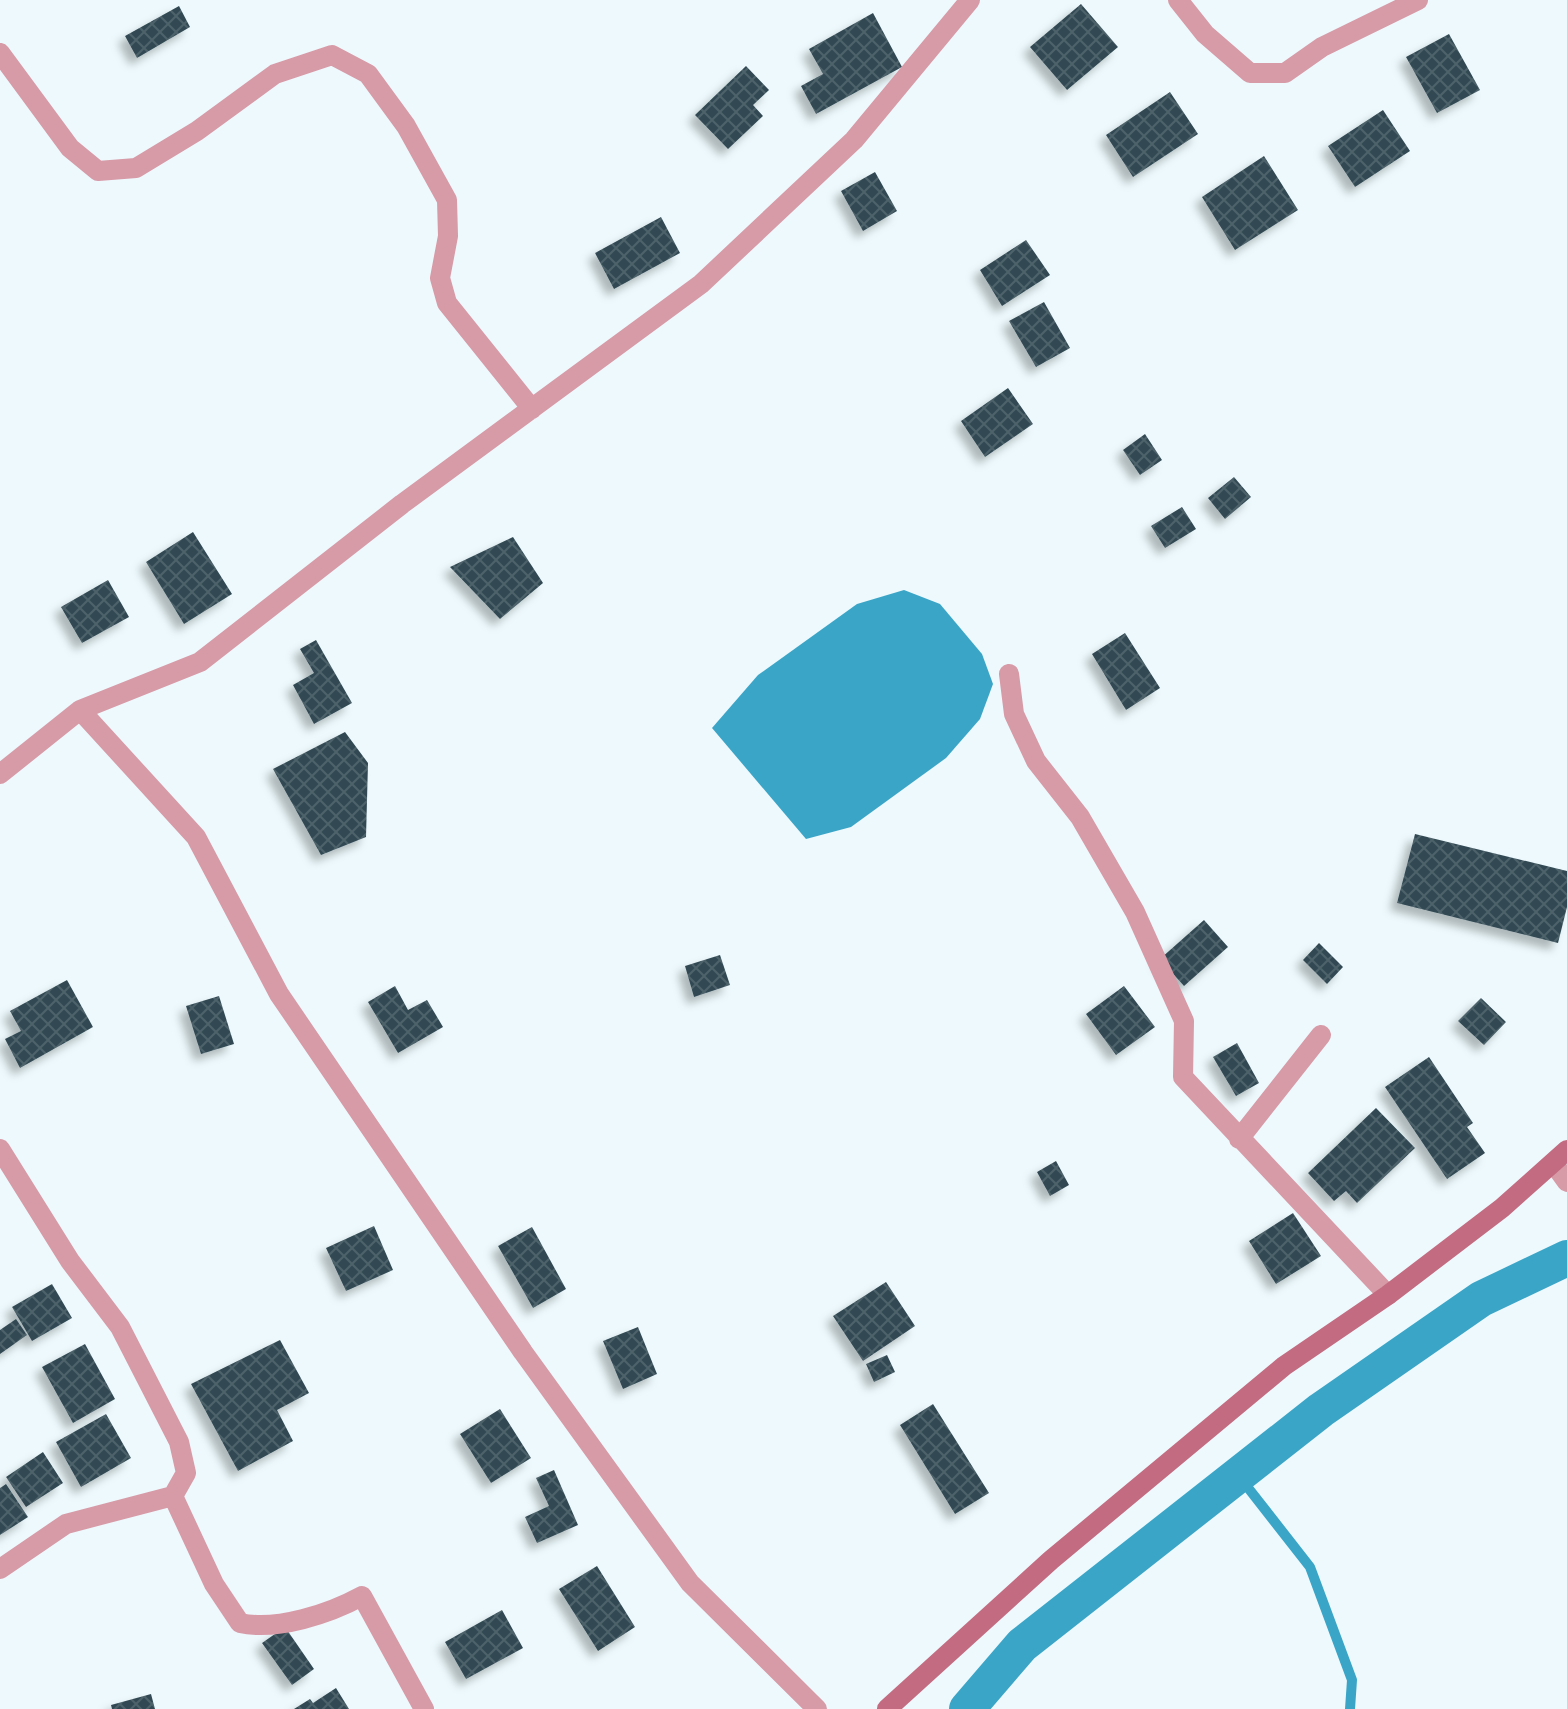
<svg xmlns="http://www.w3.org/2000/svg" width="1567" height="1709" viewBox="0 0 1567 1709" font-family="'Varela Round',sans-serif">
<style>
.water{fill:#3ba5c7}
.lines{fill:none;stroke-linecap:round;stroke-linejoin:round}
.stream{stroke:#3ba5c7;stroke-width:10}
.canal{stroke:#3ba5c7;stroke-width:36}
.building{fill:url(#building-cross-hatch);filter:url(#shadow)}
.minor{stroke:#d79aa7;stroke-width:20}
.secondary{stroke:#c36b81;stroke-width:20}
</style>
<defs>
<pattern id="building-cross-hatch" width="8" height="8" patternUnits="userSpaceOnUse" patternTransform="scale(2)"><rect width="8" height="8" fill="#324a53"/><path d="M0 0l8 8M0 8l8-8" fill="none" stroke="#4e626a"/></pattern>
<filter id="shadow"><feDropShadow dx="-7" dy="7" stdDeviation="4" flood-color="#0004"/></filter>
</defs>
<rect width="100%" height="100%" fill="#edf9fd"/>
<!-- water -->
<path class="water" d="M 904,590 L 940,604 L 982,654 L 993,684 L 980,719 L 946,758 L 851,827 L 806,839 L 712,728 L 758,675 L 857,604 Z"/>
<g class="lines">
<!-- stream -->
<path class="stream" d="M 1238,1475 L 1310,1567 L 1352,1680 L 1350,1709"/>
<!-- canal -->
<path class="canal" d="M 967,1709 L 1022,1645 L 1321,1410 L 1481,1299 L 1567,1258"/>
</g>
<!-- building -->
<path class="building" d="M 1081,4 L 1118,47 L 1067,90 L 1030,47 Z
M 179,6 L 190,27 L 137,58 L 125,36 Z
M 873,13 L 902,67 L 816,114 L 801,86 L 823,74 L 809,49 Z
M 1449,34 L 1480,90 L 1437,113 L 1406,57 Z
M 746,66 L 769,90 L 753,105 L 763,116 L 728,149 L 695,115 Z
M 1170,92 L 1198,134 L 1133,177 L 1106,135 Z
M 1383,110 L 1410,151 L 1355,187 L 1328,146 Z
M 1264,156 L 1298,210 L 1235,250 L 1202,197 Z
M 875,172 L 897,211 L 863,231 L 841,191 Z
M 661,217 L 680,253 L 614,289 L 595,253 Z
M 1026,240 L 1050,275 L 1002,306 L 980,270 Z
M 1044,302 L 1070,348 L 1036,367 L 1009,321 Z
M 1008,388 L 1033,424 L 985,457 L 961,421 Z
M 1145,434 L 1162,460 L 1140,475 L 1123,450 Z
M 1234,477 L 1251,497 L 1225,519 L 1208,498 Z
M 1182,507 L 1196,529 L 1165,548 L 1151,526 Z
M 193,532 L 232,594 L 184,624 L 146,562 Z
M 513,537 L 543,583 L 500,619 L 450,567 Z
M 108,580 L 129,617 L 82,643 L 61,607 Z
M 1125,633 L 1160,688 L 1126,710 L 1092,654 Z
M 316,640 L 352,703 L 314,724 L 293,685 L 314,673 L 300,649 Z
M 345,732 L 368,763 L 366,837 L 321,855 L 273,769 Z
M 1415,834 L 1567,871 L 1567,907 L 1558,943 L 1397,903 Z
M 1204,920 L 1228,947 L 1184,986 L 1160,959 Z
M 1319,943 L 1343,967 L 1327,984 L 1303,960 Z
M 720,955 L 730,985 L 694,997 L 685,966 Z
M 67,980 L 93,1027 L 20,1068 L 5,1039 L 21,1031 L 10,1011 Z
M 395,986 L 408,1010 L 427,1000 L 443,1027 L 398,1053 L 368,1002 Z
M 1124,986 L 1155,1027 L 1116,1055 L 1086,1014 Z
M 219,996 L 234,1044 L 201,1054 L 186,1006 Z
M 1481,998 L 1506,1022 L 1484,1045 L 1458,1021 Z
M 1237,1043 L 1259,1083 L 1236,1096 L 1213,1057 Z
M 1429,1057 L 1473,1123 L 1467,1127 L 1485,1153 L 1447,1179 L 1385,1087 Z
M 1376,1108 L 1415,1148 L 1357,1203 L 1346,1191 L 1334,1201 L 1308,1173 Z
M 1056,1161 L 1069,1185 L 1050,1196 L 1037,1172 Z
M 1293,1213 L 1321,1256 L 1276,1284 L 1249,1241 Z
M 374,1226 L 393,1270 L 346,1291 L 326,1248 Z
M 532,1227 L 566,1289 L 533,1308 L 498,1246 Z
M 886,1282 L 915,1326 L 863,1361 L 833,1316 Z
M 52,1284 L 72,1318 L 32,1341 L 12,1307 Z
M 16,1319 L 27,1335 L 0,1354 L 0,1330 Z
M 638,1327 L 657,1374 L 623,1389 L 603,1341 Z
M 280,1340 L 309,1393 L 277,1410 L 293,1441 L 238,1471 L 191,1384 Z
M 85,1344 L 115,1399 L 73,1423 L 42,1367 Z
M 887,1355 L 895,1372 L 874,1382 L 866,1364 Z
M 933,1404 L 989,1493 L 955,1514 L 900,1425 Z
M 500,1409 L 531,1458 L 491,1483 L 460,1434 Z
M 106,1414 L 131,1458 L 81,1487 L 56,1442 Z
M 43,1452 L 63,1483 L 26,1507 L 6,1477 Z
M 554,1470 L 578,1525 L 537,1543 L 525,1517 L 549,1506 L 536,1478 Z
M 6,1484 L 28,1517 L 0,1535 L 0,1488 Z
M 597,1566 L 635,1627 L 598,1651 L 559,1589 Z
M 502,1610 L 523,1648 L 466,1679 L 445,1642 Z
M 285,1627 L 314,1669 L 292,1685 L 262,1643 Z
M 336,1688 L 349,1709 L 294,1709 L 310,1699 L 313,1703 Z
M 151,1694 L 155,1709 L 112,1709 L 111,1705 Z"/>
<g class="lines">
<!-- minor -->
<path class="minor" d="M 1178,0 L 1205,34 L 1250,73 L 1285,73 L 1322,47 L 1418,0
M 0,53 L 70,148 L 98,171 L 136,168 L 197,131 L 275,74 L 332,55 L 368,74 L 406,126 L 447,200 L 448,236 L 440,278 L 447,303 L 532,409
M 1009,674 L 1014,714 L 1036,761 L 1080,817 L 1135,912 L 1184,1021 L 1183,1077 L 1388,1295
M 80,710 L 196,837 L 279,994 L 523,1352 L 690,1583 L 817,1709
M 0,774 L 80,710 L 200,662 L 402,504 L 701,284 L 854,140 L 970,0
M 1239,1139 L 1321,1035
M 0,1149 L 70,1261 L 120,1327 L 179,1442 L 186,1473 L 173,1496 L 66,1524 L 0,1569
M 1554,1164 L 1567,1182
M 173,1496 L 214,1584 L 240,1623 C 277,1631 329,1614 362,1596 L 424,1709"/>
<!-- secondary -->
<path class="secondary" d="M 887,1709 L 1051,1560 L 1284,1366 L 1388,1295 L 1502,1208 L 1567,1150"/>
</g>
</svg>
